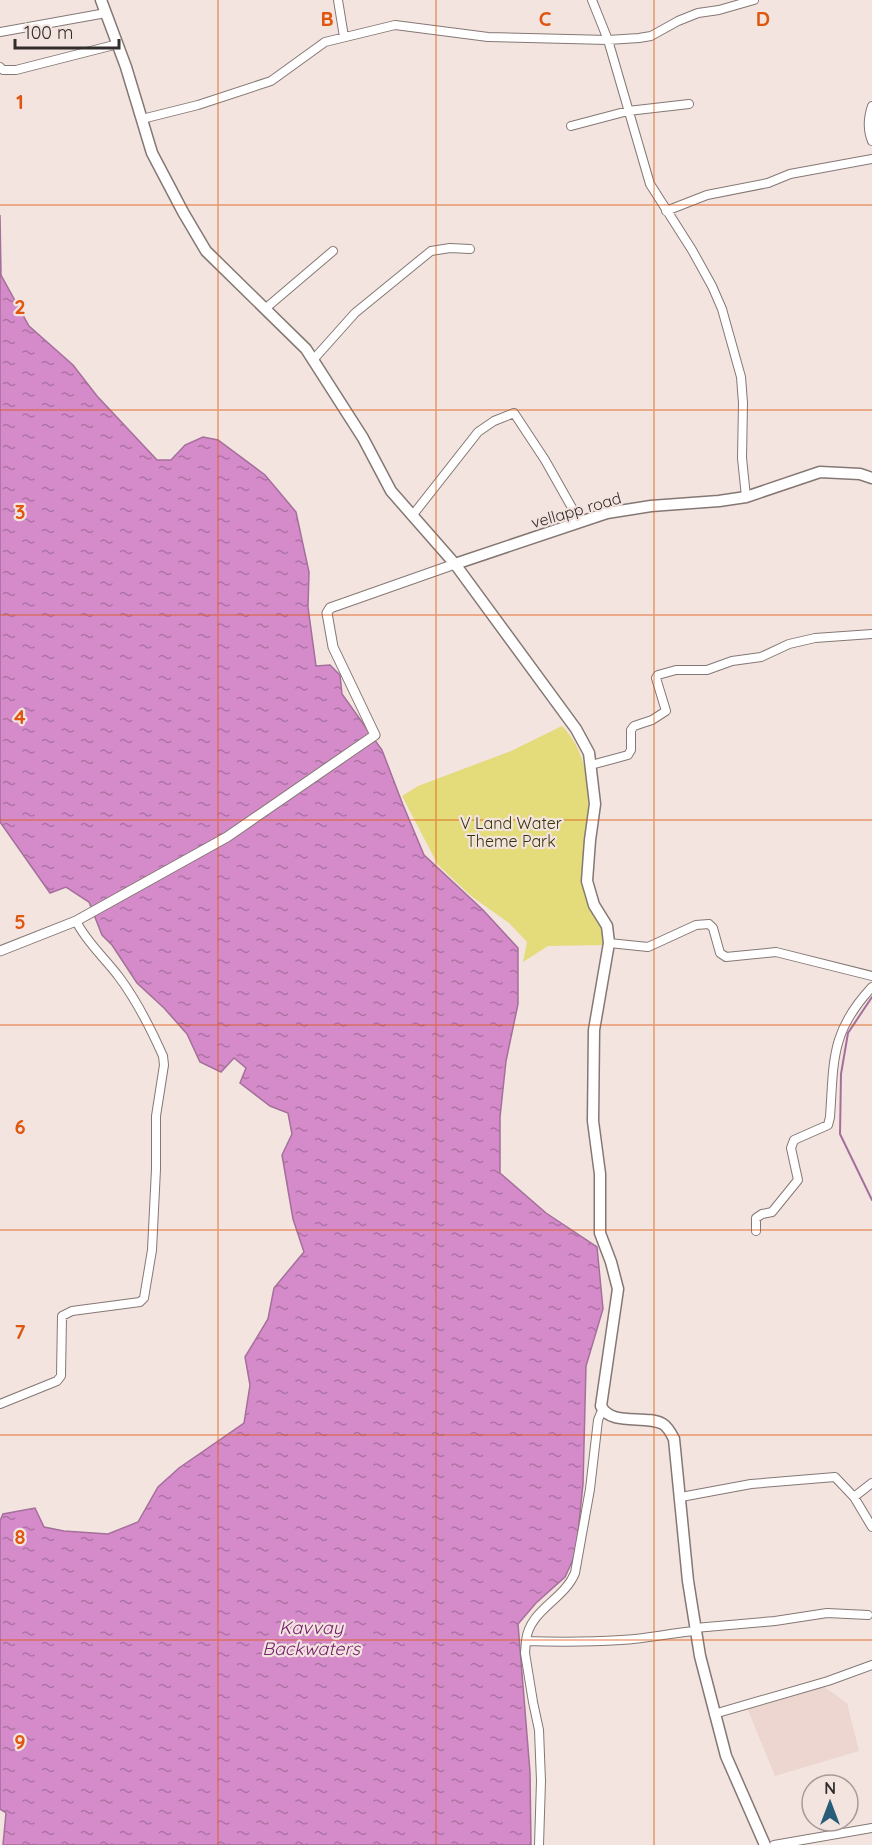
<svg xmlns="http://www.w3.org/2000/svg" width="872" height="1845" viewBox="0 0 872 1845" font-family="Quicksand,sans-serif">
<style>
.built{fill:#ecd6cf}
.park{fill:#e4db7b}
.water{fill:url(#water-ripples);stroke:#a46f9a;stroke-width:1.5}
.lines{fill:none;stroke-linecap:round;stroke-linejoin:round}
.stream{stroke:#a46f9a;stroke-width:2}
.minor-casing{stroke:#857874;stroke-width:10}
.tertiary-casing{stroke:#857874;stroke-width:11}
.secondary-casing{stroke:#857874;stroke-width:13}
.minor{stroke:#fff;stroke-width:8}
.tertiary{stroke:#fff;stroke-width:9}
.secondary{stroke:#fff;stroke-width:10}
.grid{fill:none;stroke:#df570e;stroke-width:1.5;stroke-opacity:0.55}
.labels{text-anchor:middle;stroke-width:4.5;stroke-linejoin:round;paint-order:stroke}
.street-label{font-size:16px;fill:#322d2b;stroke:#f3e4e0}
.park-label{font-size:16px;fill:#39350a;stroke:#f3e4e0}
.water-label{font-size:18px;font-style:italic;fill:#77206f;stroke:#f3e4e0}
.grid-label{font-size:20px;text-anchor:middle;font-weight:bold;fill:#df570e;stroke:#f3e4e0;stroke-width:4.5;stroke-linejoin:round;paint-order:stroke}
</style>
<defs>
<pattern id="water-ripples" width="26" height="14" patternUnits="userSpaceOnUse" patternTransform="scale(1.5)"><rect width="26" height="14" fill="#d58bca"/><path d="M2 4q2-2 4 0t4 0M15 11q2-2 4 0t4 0" fill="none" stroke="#ad72a4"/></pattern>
</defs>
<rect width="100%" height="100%" fill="#f3e4e0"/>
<!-- built -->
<path class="built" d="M 823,1686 L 847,1703 L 859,1751 L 775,1776 L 747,1708 Z"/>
<!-- park -->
<path class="park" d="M 562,726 C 591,756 590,797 587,836 C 586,846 583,859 584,869 C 589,894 600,920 607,945 L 548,946 L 523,962 L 527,942 L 509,923 L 471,896 L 438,865 L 402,796 L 418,786 L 511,751 Z"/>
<!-- water -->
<path class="water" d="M 0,215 L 1,275 L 29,326 L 73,365 L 97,396 L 157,460 L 171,460 L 185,445 L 203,437 L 218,440 L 265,475 L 296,512 L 309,572 L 308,607 L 316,666 L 330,665 L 340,675 L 342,694 L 382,750 L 403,805 L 424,855 L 483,910 L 518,948 L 518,1004 L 506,1061 L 500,1117 L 500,1173 L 546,1213 L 597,1247 L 603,1309 L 586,1366 L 583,1484 L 576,1553 L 565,1577 L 536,1603 L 518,1624 L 530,1772 L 531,1845 L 3,1845 L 6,1813 L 0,1809 L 0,1521 L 3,1514 L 35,1508 L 44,1527 L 64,1531 L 108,1534 L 138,1522 L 158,1487 L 179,1468 L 244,1423 L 250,1385 L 245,1357 L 268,1319 L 274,1288 L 304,1252 L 293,1219 L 282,1155 L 292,1134 L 288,1113 L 270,1106 L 240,1083 L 246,1068 L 234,1058 L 221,1072 L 200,1062 L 187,1034 L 164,1008 L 137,983 L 112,945 L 102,935 L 89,902 L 66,887 L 50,893 L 0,822 Z"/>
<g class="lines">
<!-- stream -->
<path class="stream" d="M 872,997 L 848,1033 L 841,1074 L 840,1134 L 872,1200"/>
<!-- minor casing -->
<g class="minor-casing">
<path id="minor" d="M 338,0 L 344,37
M 592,0 L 608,40 L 650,184 L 692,250 L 712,286 L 722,309 L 741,377 L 743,403 L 742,458 L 746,497
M 0,32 L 106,13
M 0,67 L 3,70 L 16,70 L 118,44
M 872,106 C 868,118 867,129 872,141
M 142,119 L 198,105 L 271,81 L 325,42 L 395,25 L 488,37 L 608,40 L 639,38 L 651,36 L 678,21 L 698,13 L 719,10 L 754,0
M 571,126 L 628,111 L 689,104
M 666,211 L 707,195 L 768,183 L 790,174 L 872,159
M 266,308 L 333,251
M 313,360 L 355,313 L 431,251 L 450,248 L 470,249
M 412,516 L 478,432 L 494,421 L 514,413 L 545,460 L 580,522
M 591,765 L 628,755 L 631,750 L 631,730 L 634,726 L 652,720 L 666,711 L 656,678 L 658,675 L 676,670 L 707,670 L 732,661 L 761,657 L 789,644 L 815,638 L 872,634
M 609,943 L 648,947 L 696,925 L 709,924 L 713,928 L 720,953 L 726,957 L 776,952 L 872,976
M 756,1231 L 756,1218 L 762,1214 L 772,1212 L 798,1180 L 791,1148 L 794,1140 L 828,1125 L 830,1117 C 834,1061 830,1032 872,987
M 0,1404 L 57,1381 L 61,1376 L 62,1316 L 72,1311 L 140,1302 L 144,1298 L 152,1250 L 156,1169 L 156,1116 L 164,1065 L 163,1056 C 151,1029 137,1001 119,977 C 105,958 87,943 76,921
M 681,1497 L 751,1484 L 835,1477 L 854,1497 L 872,1483
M 854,1497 L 872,1527
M 695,1628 L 775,1621 L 827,1613 L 868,1615
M 526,1641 C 529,1610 564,1600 575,1573 L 590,1489 L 598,1420 L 603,1408
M 714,1714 L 828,1681 L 872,1665
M 539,1845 L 541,1781 L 539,1730 L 533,1702 L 525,1653 L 526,1641 C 558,1642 589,1642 621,1640 C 646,1639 670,1633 696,1631
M 774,1845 L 872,1828"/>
</g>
<!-- tertiary casing -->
<g class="tertiary-casing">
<path id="tertiary" d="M 0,951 L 76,921 L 227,837 L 375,735 L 333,647 L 327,613 L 330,608 L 455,564"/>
</g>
<!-- secondary casing -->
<g class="secondary-casing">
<path id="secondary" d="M 101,0 L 126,67 L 152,153 L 183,212 L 206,251 L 306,349 L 363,438 L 391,491 L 455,564 L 576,729 L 589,753 L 595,804 L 590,840 L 587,881 L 594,905 L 607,926 L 609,943 L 594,1030 L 593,1121 L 600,1174 L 600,1233 L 611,1262 L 618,1289 L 601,1406 C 611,1427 646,1414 663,1424 C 668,1427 671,1433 674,1439 L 688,1581 L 700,1656 L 726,1756 L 765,1845
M 455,564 L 607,513 L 651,506 L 719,501 L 746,497 L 820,472 L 860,474 L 872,478"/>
</g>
<!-- minor -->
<use href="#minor" class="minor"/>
<!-- tertiary -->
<use href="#tertiary" class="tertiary"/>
<!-- secondary -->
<use href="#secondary" class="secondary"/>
</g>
<!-- grid -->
<path class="grid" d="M 218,0 L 218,1845M 436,0 L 436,1845M 654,0 L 654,1845M 0,205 L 872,205M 0,410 L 872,410M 0,615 L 872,615M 0,820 L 872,820M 0,1025 L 872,1025M 0,1230 L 872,1230M 0,1435 L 872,1435M 0,1640 L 872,1640"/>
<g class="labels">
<!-- street labels -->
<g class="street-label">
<text transform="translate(576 510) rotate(-16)" y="6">vellapp road</text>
</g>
<!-- park labels -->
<g class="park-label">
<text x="511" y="829">V Land Water<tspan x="511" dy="18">Theme Park</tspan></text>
</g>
<!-- water labels -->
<g class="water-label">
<text x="311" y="1634">Kavvay<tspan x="311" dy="21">Backwaters</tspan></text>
</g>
</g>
<g class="grid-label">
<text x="327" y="26">B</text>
<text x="545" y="26">C</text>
<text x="763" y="26">D</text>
<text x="20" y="109">1</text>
<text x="20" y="314">2</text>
<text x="20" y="519">3</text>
<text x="20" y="724">4</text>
<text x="20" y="929">5</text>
<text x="20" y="1134">6</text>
<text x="20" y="1339">7</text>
<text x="20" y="1544">8</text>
<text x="20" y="1749">9</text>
</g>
<!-- north arrow -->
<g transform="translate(830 1803)"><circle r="28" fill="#f3e4e0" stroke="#a69b98" stroke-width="1.5"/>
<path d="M0-4.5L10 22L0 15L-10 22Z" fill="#275d78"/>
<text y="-9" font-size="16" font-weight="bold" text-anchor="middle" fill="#322d2b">N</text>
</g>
<!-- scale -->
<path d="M15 39v9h104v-9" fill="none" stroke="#322d2b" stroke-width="3"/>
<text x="24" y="39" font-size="18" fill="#322d2b" stroke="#f3e4e0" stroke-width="4.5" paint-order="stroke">100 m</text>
</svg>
